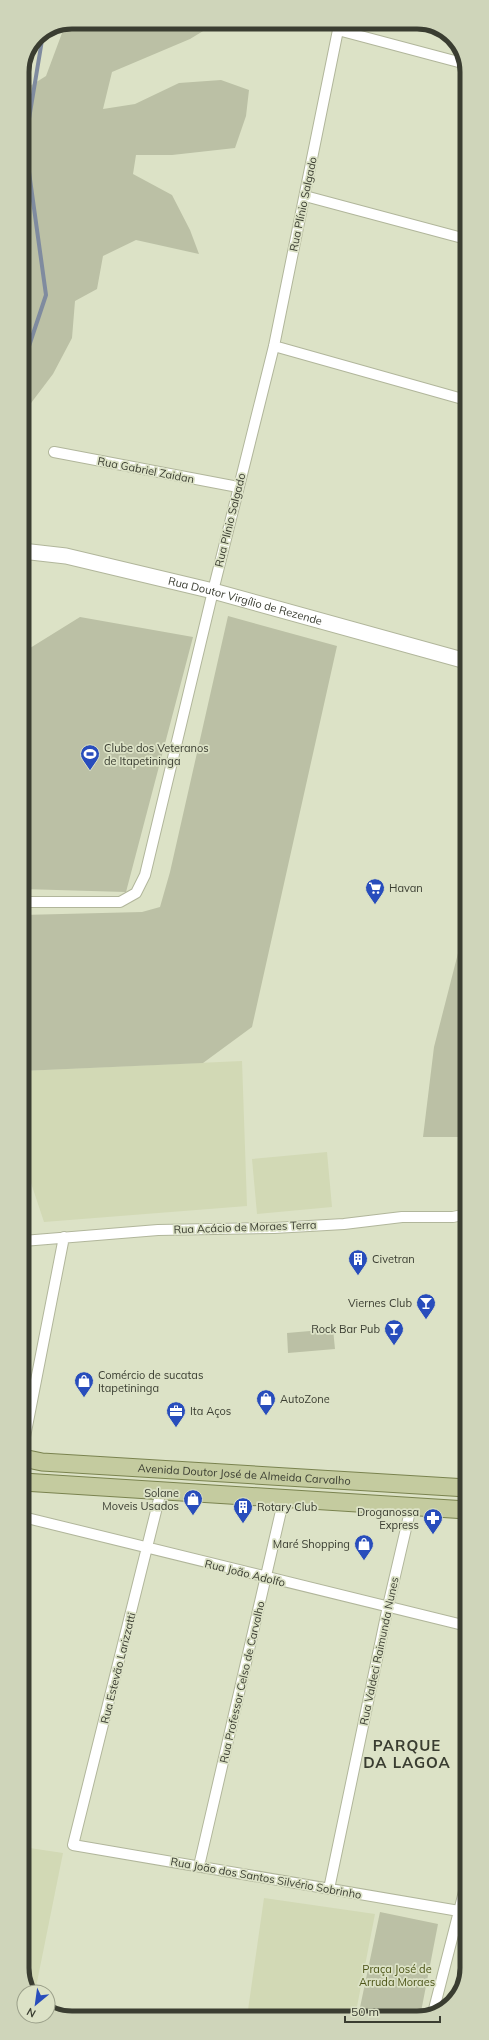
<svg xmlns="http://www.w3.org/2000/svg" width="489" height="2040" viewBox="0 0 489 2040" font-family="Mulish,sans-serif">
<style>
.built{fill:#d2d9b5}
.green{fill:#bbc0a5}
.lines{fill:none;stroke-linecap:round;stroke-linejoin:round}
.stream{stroke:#7f8b9f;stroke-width:4}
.street-casing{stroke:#b1b69b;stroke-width:12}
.secondary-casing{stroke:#b1b69b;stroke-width:17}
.primary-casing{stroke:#7a834f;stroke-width:19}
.street{stroke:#fff;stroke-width:10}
.secondary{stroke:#fff;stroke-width:15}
.primary{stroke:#c4cb9f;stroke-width:17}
.labels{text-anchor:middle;stroke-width:3.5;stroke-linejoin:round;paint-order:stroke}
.street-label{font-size:11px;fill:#3a3d31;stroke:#dce2c6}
.poi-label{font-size:11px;fill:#3a3d31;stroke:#dce2c6;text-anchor:start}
.park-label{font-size:11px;fill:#4c5417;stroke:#dce2c6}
.district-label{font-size:15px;font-weight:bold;letter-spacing:1px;fill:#3a3d31;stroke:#dce2c6}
.rim{fill:none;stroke:#3a3d31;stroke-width:5}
</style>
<rect width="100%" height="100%" fill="#dce2c6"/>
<!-- built -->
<path class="built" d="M 242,1061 L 247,1206 L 44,1222 L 23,1159 L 22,1071 Z
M 327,1152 L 332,1207 L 257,1214 L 252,1159 Z
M 23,1847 L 63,1853 L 35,1992 L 31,1992 L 23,1977 Z
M 264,1898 L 375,1914 L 355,2017 L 247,2017 Z"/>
<!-- green -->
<path class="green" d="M 72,22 L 218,22 L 190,39 L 112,72 L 103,109 L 135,104 L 179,83 L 221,80 L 249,90 L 246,116 L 235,148 L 172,155 L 136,155 L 133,174 L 172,195 L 190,230 L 199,254 L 136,240 L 103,256 L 97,289 L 75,301 L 72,338 L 53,374 L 22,415 L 22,91 L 46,76 L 65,25 Z
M 228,616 L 337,646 L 252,1027 L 203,1063 L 22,1071 L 22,915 L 142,912 L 160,907 L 170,872 Z
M 80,617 L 193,637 L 126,892 L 22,889 L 22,653 Z
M 466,922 L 467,1137 L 423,1137 L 434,1047 Z
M 333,1329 L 335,1349 L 288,1353 L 287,1333 Z
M 380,1912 L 438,1924 L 420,2017 L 358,2017 Z"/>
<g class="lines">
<!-- stream -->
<path class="stream" d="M 22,367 L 46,295 L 25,143 L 43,34"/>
<!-- street casing -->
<g class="street-casing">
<path id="street" d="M 305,196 L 466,239
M 274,346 L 466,400
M 54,452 L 238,487
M 22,902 L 120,902 L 136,893 L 145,875 L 213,591 L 274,346 L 338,30 L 466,64
M 23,1241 L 158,1230 L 274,1228 L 344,1224 L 402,1217 L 453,1217 L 467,1214
M 23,1458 L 23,1447 L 64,1237
M 161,1491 L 73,1845 L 459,1911
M 23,1517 L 467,1626
M 199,1866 L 284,1498
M 329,1889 L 388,1606 L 411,1507
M 433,2013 L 467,1880"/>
</g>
<!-- secondary casing -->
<g class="secondary-casing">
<g id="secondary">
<path id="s1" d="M 22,551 L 66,556 L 213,591 L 466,661"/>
</g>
</g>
<!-- primary casing -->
<g class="primary-casing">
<g id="primary">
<path id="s2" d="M 23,1458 L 42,1462 L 467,1488"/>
<path d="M 23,1482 L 467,1510"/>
</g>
</g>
<!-- street -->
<use href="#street" class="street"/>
<!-- secondary -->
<use href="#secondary" class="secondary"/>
<!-- primary -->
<use href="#primary" class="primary"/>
</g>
<!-- icons -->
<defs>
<g id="stadium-pin" transform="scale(1)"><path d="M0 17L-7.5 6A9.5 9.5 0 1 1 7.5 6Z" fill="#284dbc" stroke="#dce2c6"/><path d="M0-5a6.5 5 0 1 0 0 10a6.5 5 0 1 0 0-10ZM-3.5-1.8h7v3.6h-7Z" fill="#fff"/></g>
<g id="supermarket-pin" transform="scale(1)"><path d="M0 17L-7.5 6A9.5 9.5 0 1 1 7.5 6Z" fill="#284dbc" stroke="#dce2c6"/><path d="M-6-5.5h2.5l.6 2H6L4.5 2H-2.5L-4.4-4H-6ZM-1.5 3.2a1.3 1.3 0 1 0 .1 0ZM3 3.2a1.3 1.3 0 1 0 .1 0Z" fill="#fff"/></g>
<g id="building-pin" transform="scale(1)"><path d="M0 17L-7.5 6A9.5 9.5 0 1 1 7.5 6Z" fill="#284dbc" stroke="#dce2c6"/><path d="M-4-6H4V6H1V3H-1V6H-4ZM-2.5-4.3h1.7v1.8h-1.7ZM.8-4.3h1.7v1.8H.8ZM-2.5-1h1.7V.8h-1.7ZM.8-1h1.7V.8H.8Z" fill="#fff"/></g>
<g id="bar-pin" transform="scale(1)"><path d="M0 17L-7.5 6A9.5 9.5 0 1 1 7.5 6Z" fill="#284dbc" stroke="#dce2c6"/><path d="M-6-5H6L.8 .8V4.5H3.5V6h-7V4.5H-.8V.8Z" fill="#fff"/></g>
<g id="shop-pin" transform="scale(1)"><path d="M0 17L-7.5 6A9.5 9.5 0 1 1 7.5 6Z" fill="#284dbc" stroke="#dce2c6"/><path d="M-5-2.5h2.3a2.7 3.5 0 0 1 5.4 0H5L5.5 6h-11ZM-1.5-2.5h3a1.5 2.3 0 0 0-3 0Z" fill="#fff"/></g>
<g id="office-pin" transform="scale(1)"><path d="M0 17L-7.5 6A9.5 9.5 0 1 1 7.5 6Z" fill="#284dbc" stroke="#dce2c6"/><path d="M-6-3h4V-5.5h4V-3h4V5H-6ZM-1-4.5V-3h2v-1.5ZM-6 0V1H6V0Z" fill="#fff"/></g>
<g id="pharmacy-pin" transform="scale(1)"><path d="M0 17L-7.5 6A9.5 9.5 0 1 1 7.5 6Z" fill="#284dbc" stroke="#dce2c6"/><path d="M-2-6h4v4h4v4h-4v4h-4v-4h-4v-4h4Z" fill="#fff"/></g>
</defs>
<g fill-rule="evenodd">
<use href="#stadium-pin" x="90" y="754"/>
<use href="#supermarket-pin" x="375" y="888"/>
<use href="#building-pin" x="358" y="1259"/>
<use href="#bar-pin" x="426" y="1303"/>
<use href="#bar-pin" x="394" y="1329"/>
<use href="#shop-pin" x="84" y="1381"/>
<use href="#shop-pin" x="266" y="1399"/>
<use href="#office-pin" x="176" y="1411"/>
<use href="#shop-pin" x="193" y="1499"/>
<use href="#building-pin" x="243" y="1507"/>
<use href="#pharmacy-pin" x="433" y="1518"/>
<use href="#shop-pin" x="364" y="1544"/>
</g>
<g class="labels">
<!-- street labels -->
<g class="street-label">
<text transform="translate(303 204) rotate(-78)" y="4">Rua Plínio Salgado</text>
<text transform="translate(146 470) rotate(11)" y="4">Rua Gabriel Zaidan</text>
<text transform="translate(230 520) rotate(-76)" y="4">Rua Plínio Salgado</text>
<text dy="4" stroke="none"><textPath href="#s1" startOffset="229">Rua Doutor Virgílio de Rezende</textPath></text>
<text transform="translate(245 1227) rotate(-2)" y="4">Rua Acácio de Moraes Terra</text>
<text dy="4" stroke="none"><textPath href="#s2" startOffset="222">Avenida Doutor José de Almeida Carvalho</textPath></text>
<text transform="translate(245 1573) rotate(14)" y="4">Rua João Adolfo</text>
<text transform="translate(379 1651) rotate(-78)" y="4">Rua Valdeci Raimunda Nunes</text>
<text transform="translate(118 1668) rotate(-76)" y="4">Rua Estevão Larizzatti</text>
<text transform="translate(242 1682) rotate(-77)" y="4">Rua Professor Celso de Carvalho</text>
<text transform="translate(266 1878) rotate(10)" y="4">Rua João dos Santos Silvério Sobrinho</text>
</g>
<!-- poi labels -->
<g class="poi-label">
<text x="104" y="752">Clube dos Veteranos<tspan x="104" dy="13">de Itapetininga</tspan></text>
<text x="389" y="892">Havan</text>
<text x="372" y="1263">Civetran</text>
<text x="412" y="1307" text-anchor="end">Viernes Club</text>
<text x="380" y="1333" text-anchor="end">Rock Bar Pub</text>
<text x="98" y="1379">Comércio de sucatas<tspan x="98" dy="13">Itapetininga</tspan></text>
<text x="280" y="1403">AutoZone</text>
<text x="190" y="1415">Ita Aços</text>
<text x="179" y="1497" text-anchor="end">Solane<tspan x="179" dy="13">Moveis Usados</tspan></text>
<text x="257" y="1511">Rotary Club</text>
<text x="419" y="1516" text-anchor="end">Droganossa<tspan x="419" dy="13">Express</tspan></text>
<text x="350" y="1548" text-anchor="end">Maré Shopping</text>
</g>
<!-- park labels -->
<g class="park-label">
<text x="397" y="1973">Praça José de<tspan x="397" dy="13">Arruda Moraes</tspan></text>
</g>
<!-- district labels -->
<g class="district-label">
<text x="407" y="1751">PARQUE<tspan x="407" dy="17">DA LAGOA</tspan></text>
</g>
</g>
<!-- crop -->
<path d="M0 0H489V2040H0ZM72 29H417A43 43 0 0 1 460 72V1968A43 43 0 0 1 417 2011H72A43 43 0 0 1 29 1968V72A43 43 0 0 1 72 29Z" fill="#cfd5ba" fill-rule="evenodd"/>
<path class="rim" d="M72 29H417A43 43 0 0 1 460 72V1968A43 43 0 0 1 417 2011H72A43 43 0 0 1 29 1968V72A43 43 0 0 1 72 29Z"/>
<!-- north arrow -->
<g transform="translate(36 2004) rotate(209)"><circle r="19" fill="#dce2c6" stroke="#9ba08a"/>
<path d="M0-3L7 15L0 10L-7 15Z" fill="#284dbc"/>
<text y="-6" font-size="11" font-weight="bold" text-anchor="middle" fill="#3a3d31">N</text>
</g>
<!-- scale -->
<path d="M345 2016v6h95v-6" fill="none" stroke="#3a3d31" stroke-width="2"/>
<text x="351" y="2016" font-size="12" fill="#3a3d31" stroke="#dce2c6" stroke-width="3" paint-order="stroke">50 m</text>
</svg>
